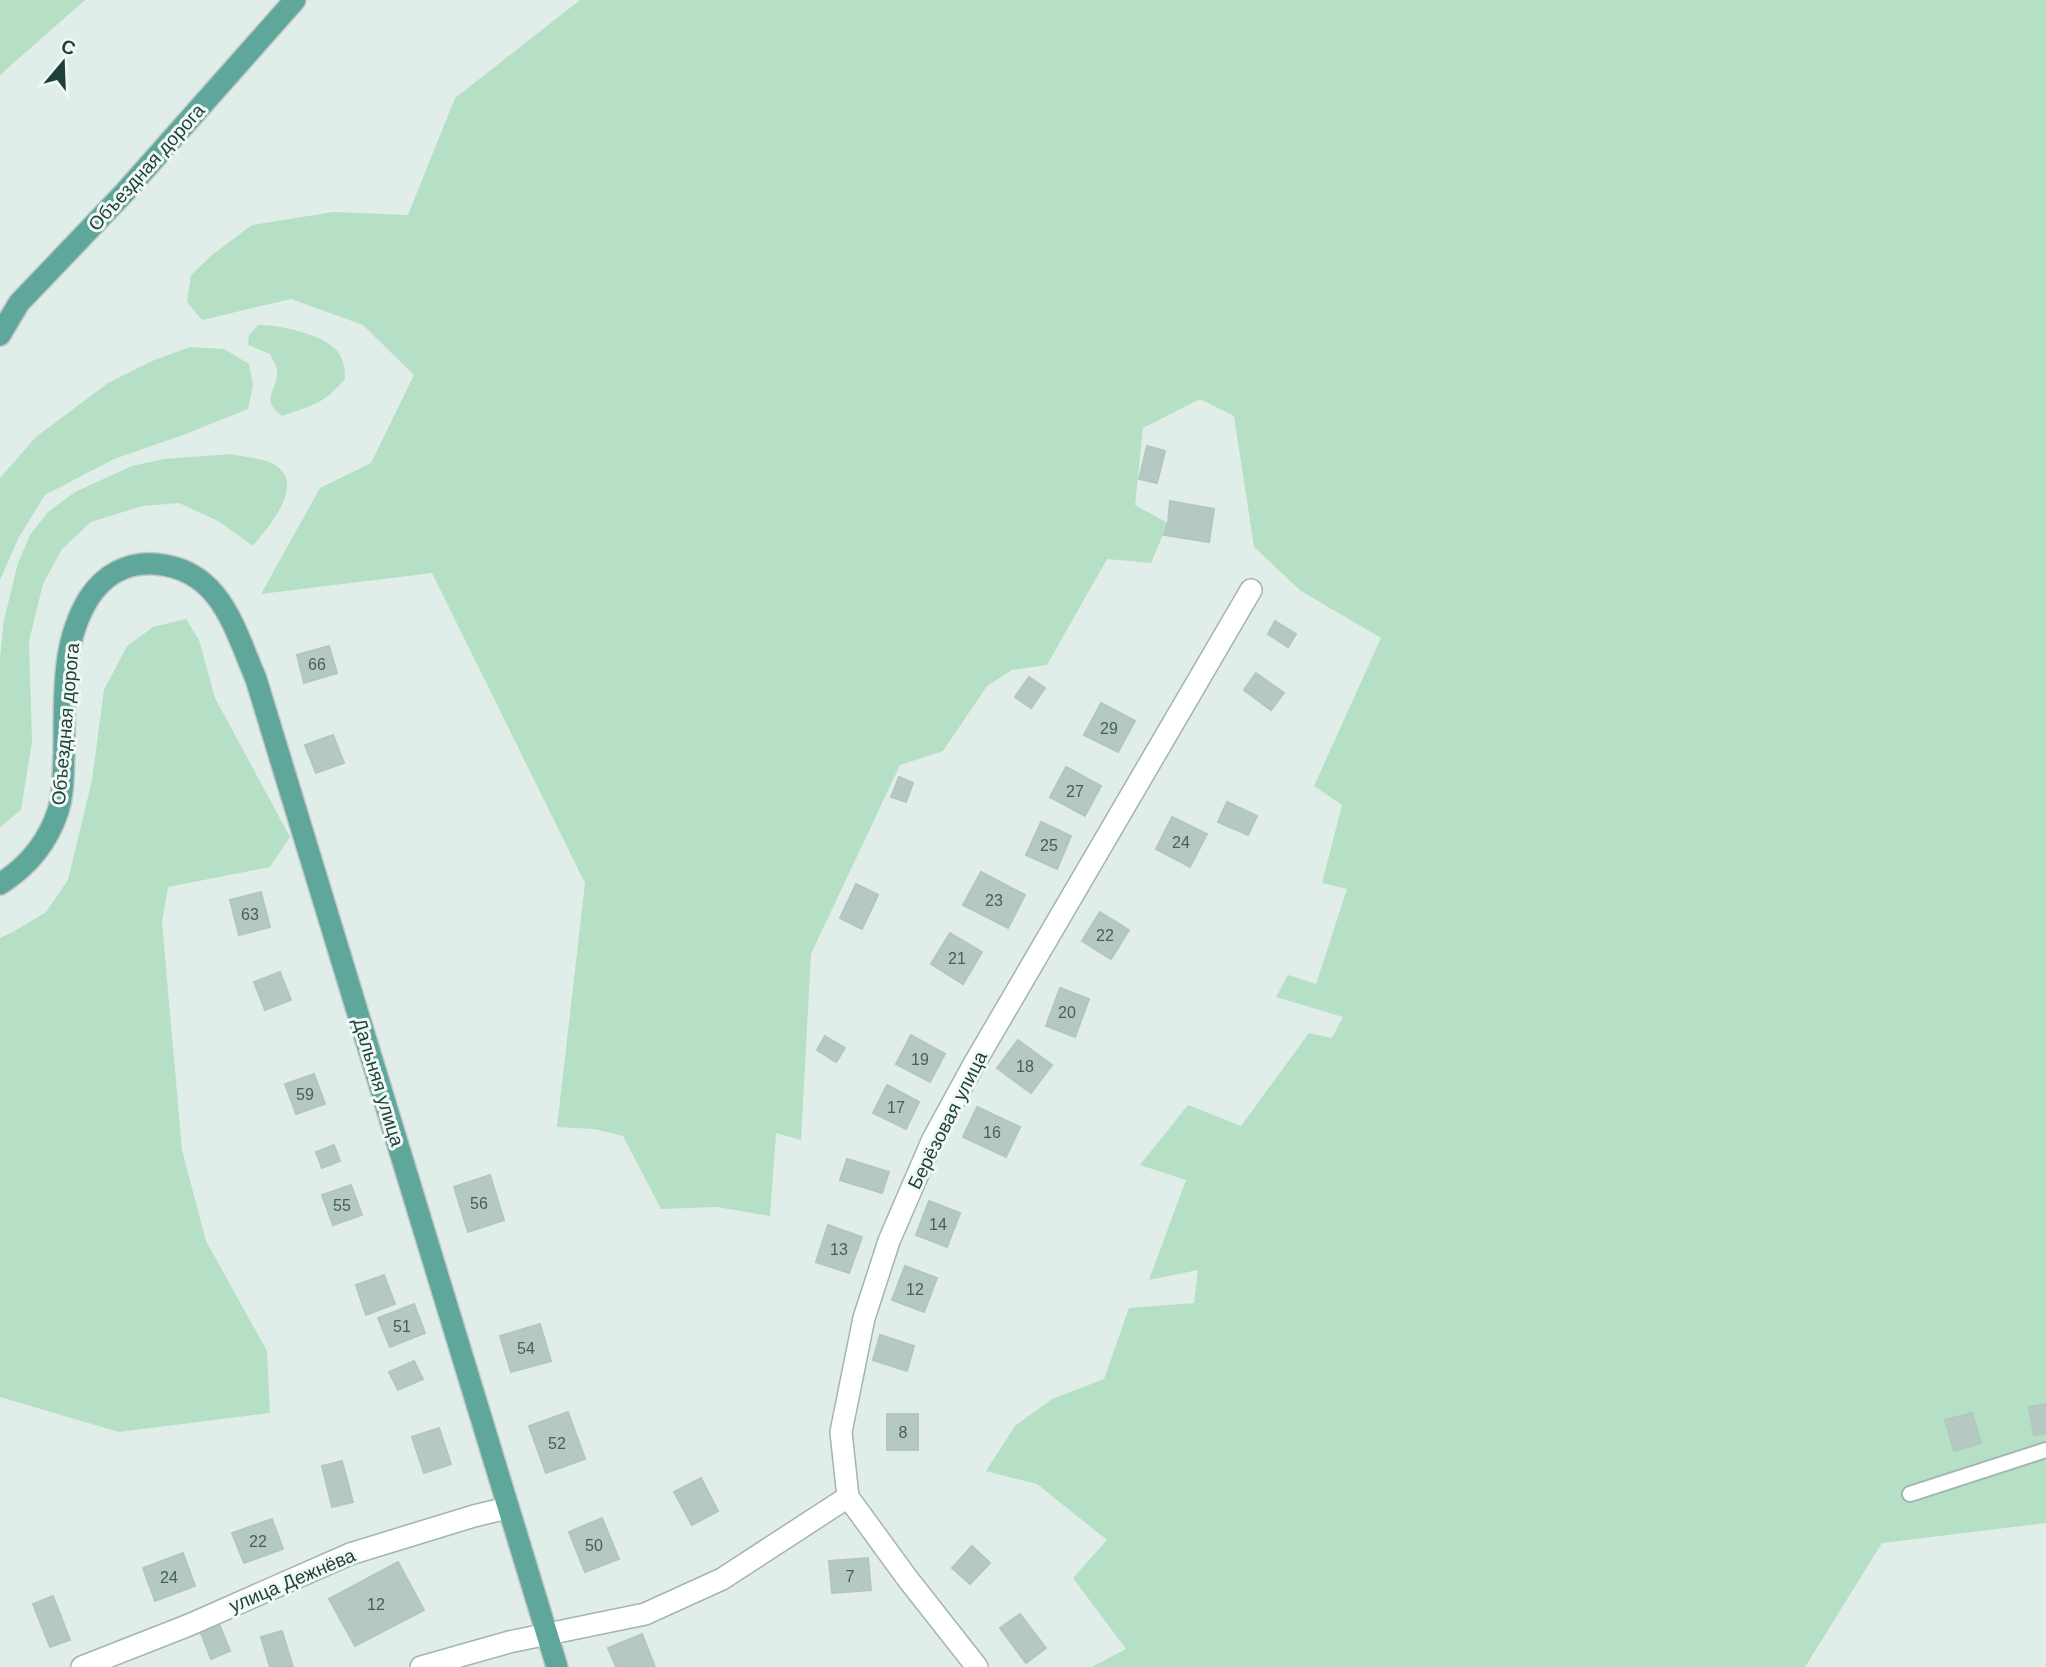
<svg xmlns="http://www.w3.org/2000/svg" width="2046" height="1667" viewBox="0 0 2046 1667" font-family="Arial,sans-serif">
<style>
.green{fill:#b6e0c5}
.building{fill:#b5c8c1;stroke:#b1c7c0;stroke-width:2}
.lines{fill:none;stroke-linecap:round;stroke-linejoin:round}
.lane-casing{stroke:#a2b5b0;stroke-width:18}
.street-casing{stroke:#a2b5b0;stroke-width:24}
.primary-casing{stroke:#c0c9c8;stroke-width:24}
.lane{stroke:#fff;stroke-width:14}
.street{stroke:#fff;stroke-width:21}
.primary{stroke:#5fa79b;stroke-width:21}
.labels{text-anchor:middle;stroke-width:6;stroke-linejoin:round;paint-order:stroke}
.number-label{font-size:16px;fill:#44615b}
.street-label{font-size:19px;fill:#1f3f39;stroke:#f1f9f5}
</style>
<rect width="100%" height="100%" fill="#e0ede8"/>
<!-- green -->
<path class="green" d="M 0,0 L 85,0 L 0,75 Z
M 580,0 L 2046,0 L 2046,1523 L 1882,1543 L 1805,1667 L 1092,1667 L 1126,1649 L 1073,1578 L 1107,1540 L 1037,1484 L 986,1471 L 1015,1426 L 1052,1399 L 1104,1379 L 1129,1308 L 1194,1303 L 1198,1270 L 1149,1280 L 1186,1180 L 1140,1165 L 1188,1105 L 1241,1126 L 1309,1033 L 1332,1038 L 1343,1017 L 1276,997 L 1288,975 L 1316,984 L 1347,889 L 1322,883 L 1342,805 L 1314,786 L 1381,638 L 1301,591 L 1254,547 L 1234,416 L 1200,399 L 1143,428 L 1135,505 L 1168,523 L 1151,563 L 1107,559 L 1047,665 L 1012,670 L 987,686 L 943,751 L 900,765 L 811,954 L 801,1140 L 776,1133 L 770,1216 L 717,1207 L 661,1209 L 623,1136 L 594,1129 L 557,1127 L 585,883 L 432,573 L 261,594 L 320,488 L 371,463 L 414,375 L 363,325 L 291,299 L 202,320 L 187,302 L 191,275 L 212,255 L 252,225 L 333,212 L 408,215 L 455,98 Z
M 258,325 C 278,324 326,335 338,352 C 344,360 345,369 345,379 C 324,404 311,406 282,416 C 258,398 279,391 277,370 C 277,365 272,359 270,354 L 248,345 L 249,335 Z
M 190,347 L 224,349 L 249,364 L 253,385 L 248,409 L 183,435 L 114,459 L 45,495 L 19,537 L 0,580 L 0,478 L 36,437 L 108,383 L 152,361 Z
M 231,454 C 244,457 263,458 275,465 C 307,485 267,528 253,546 L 220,522 L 179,503 L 142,506 L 91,522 L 62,549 L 43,584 L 29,641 L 32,741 L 21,810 L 0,827 L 0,657 L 4,620 L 18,563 L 30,535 L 48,512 L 75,492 L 132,466 L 164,459 Z
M 186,619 L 199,640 L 215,698 L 290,837 L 270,867 L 168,887 L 162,922 L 182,1150 L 206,1241 L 267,1351 L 270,1413 L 119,1432 L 0,1397 L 0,938 L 13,932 L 46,912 L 68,880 L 92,780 L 104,690 L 127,646 L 153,627 Z"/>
<!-- building -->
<path class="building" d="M 1147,446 L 1165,451 L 1157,483 L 1139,479 Z
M 1170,501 L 1214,509 L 1209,542 L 1164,535 L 1168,523 Z
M 1275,621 L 1296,634 L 1288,647 L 1268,634 Z
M 329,646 L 337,673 L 304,683 L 297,655 Z
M 1256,673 L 1284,693 L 1271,710 L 1244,690 Z
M 1029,677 L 1045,688 L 1031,708 L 1015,697 Z
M 1101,703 L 1135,721 L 1118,752 L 1084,735 Z
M 333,735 L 344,763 L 316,773 L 305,745 Z
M 1066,767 L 1101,786 L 1085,816 L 1050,797 Z
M 899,777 L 913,783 L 906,802 L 891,797 Z
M 1227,802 L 1257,816 L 1248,835 L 1218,822 Z
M 1172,817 L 1207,834 L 1190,867 L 1156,849 Z
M 1041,822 L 1071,836 L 1057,869 L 1026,855 Z
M 981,872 L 1025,895 L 1008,928 L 963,905 Z
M 856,884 L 878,895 L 862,929 L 840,918 Z
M 261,892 L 270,927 L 239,935 L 230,900 Z
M 1100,912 L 1129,930 L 1111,959 L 1082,941 Z
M 950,933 L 982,952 L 963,984 L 931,964 Z
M 280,972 L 291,1000 L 265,1010 L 254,982 Z
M 1060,988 L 1089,999 L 1075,1037 L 1046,1026 Z
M 911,1035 L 945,1054 L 930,1082 L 896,1064 Z
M 825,1036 L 845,1048 L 836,1062 L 817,1050 Z
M 1018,1040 L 1052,1065 L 1031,1093 L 997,1068 Z
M 314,1074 L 325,1104 L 296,1114 L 285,1084 Z
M 887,1085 L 919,1102 L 906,1129 L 873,1113 Z
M 977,1107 L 1020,1127 L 1006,1157 L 963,1137 Z
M 334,1145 L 340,1161 L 322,1168 L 316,1152 Z
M 847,1159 L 889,1172 L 882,1193 L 840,1180 Z
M 490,1175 L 504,1220 L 468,1232 L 454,1187 Z
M 351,1185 L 362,1215 L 333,1225 L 322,1195 Z
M 929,1201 L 960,1213 L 947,1247 L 916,1235 Z
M 828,1225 L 862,1237 L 849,1273 L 816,1262 Z
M 905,1266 L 937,1278 L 924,1312 L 892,1300 Z
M 384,1275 L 395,1304 L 366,1315 L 356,1285 Z
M 414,1304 L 425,1333 L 390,1347 L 378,1318 Z
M 540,1324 L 551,1361 L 511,1372 L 500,1336 Z
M 880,1335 L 914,1346 L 907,1371 L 873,1360 Z
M 414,1361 L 423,1379 L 398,1390 L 389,1372 Z
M 2046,1404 L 2046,1433 L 2034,1435 L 2029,1407 Z
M 568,1412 L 585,1459 L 546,1473 L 529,1426 Z
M 1972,1413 L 1981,1443 L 1954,1451 L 1945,1420 Z
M 887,1414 L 918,1414 L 918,1450 L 887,1450 Z
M 439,1428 L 451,1464 L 424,1473 L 412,1437 Z
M 342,1461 L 353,1502 L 332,1507 L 322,1466 Z
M 701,1478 L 718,1511 L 692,1525 L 674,1492 Z
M 602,1518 L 619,1559 L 585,1572 L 569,1532 Z
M 272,1519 L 283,1549 L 244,1563 L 232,1533 Z
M 972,1546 L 990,1563 L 970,1584 L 952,1568 Z
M 183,1553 L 195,1586 L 155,1601 L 143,1568 Z
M 868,1558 L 871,1590 L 832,1593 L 829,1561 Z
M 398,1562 L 424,1610 L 355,1646 L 329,1599 Z
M 53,1596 L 70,1640 L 50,1647 L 33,1604 Z
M 1020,1614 L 1046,1648 L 1026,1663 L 1000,1628 Z
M 218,1621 L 230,1651 L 211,1659 L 199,1628 Z
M 282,1631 L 293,1667 L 270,1667 L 261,1637 Z
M 642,1634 L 655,1667 L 616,1667 L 608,1648 Z"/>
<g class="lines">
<!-- lane casing -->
<g class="lane-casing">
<path id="lane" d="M 1910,1494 L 2046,1450"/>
</g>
<!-- street casing -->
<g class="street-casing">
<path id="street" d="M 82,1667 L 189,1625 L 350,1554 L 474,1516 L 507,1508
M 421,1667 L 509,1642 L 645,1614 L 722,1579 L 848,1497
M 977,1667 L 907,1578 L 848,1497 L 841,1432 L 864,1318 L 889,1241 L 933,1139 L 974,1064 L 1251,590"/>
</g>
<!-- primary casing -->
<g class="primary-casing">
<path id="primary" d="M 0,335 L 19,303 L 125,192 L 295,0
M 0,884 C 27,867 48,842 58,811 C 64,792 63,773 64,753 C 65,701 60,644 89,598 C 104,575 127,562 155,564 C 221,569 234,628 256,679 L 557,1667"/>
</g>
<!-- lane -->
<use href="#lane" class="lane"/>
<!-- street -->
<use href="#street" class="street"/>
<!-- primary -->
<use href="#primary" class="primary"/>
</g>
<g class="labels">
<!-- number labels -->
<g class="number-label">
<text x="317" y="670">66</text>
<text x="1109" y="734">29</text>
<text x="1075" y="797">27</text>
<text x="1181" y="848">24</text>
<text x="1049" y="851">25</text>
<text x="994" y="906">23</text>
<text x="250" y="920">63</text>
<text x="1105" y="941">22</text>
<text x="957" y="964">21</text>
<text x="1067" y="1018">20</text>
<text x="920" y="1065">19</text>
<text x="1025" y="1072">18</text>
<text x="305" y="1100">59</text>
<text x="896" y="1113">17</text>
<text x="992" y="1138">16</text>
<text x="479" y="1209">56</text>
<text x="342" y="1211">55</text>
<text x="938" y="1230">14</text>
<text x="839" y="1255">13</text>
<text x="915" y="1295">12</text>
<text x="402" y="1332">51</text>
<text x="526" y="1354">54</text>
<text x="903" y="1438">8</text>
<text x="557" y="1449">52</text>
<text x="258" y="1547">22</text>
<text x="594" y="1551">50</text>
<text x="850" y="1582">7</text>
<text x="169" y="1583">24</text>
<text x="376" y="1610">12</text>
</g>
<!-- street labels -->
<g class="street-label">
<text transform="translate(146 167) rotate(-48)" y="7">Объездная дорога</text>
<text transform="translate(65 724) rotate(-85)" y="7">Объездная дорога</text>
<text transform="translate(379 1082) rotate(73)" y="7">Дальняя улица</text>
<text transform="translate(947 1120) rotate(-63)" y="7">Берёзовая улица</text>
<text transform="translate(292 1580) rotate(-23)" y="7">улица Дежнёва</text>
</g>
</g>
<!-- north arrow -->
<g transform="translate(63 63) rotate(19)" stroke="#f1f9f5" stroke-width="5" paint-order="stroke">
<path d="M0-5L12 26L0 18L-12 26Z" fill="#1f3f39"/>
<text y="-10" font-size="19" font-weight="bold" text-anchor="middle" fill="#1f3f39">С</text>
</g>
</svg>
